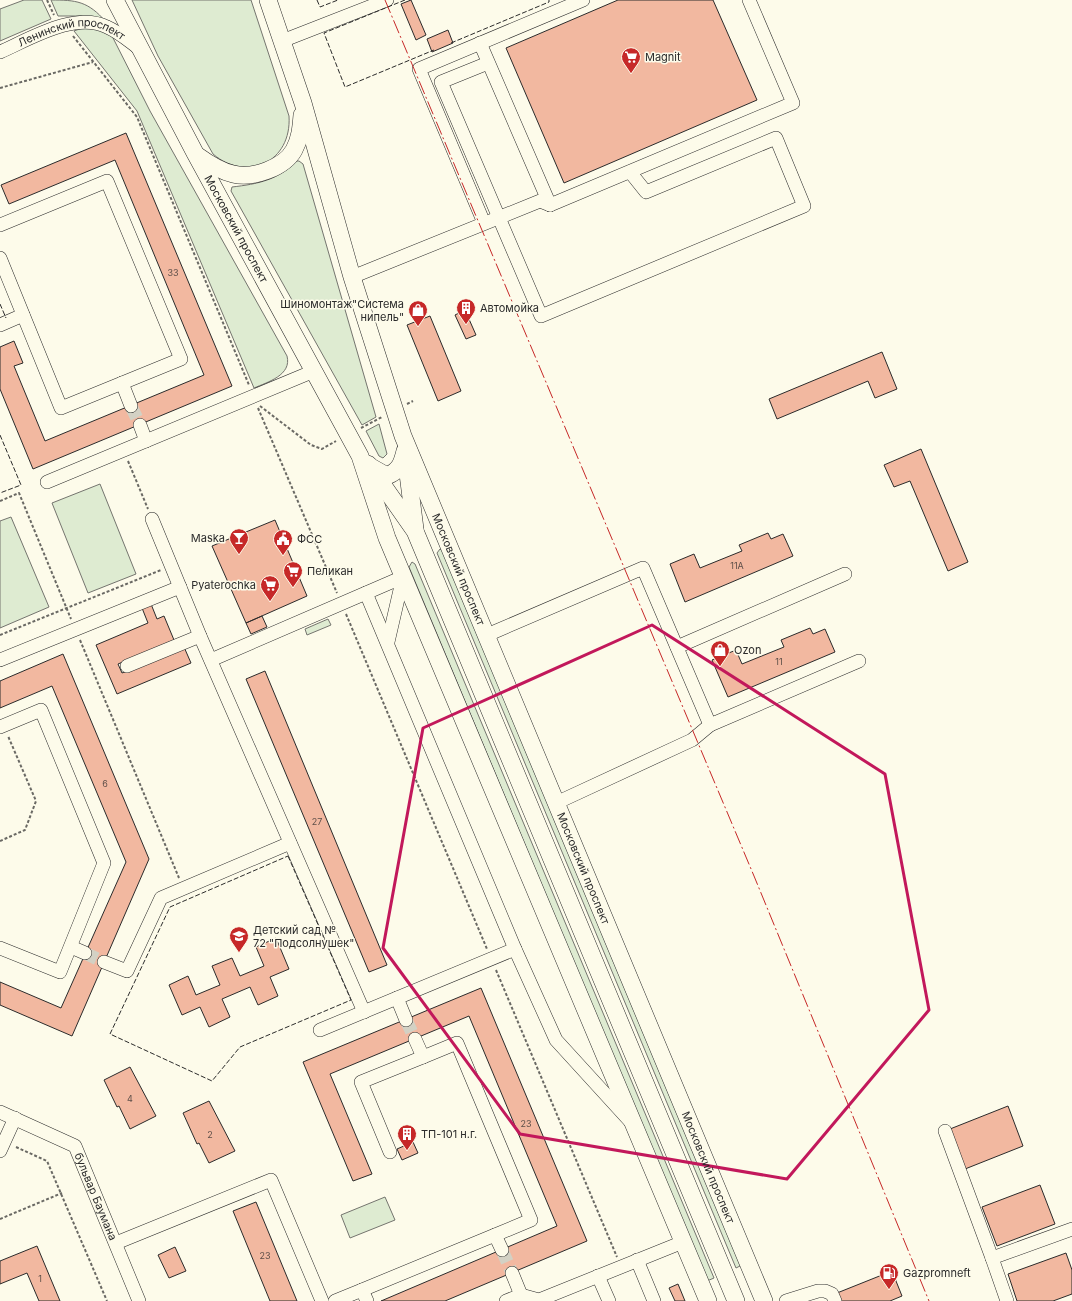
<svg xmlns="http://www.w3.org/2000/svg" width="1072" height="1301" viewBox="0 0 1072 1301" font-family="Inter,sans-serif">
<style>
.green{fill:#deebd1;stroke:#74746e}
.building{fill:#f2b8a0;stroke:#2b2b2b}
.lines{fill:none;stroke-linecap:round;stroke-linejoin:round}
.minor-tunnel{stroke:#d3d1c4;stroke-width:13;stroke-dasharray:13 6;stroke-linecap:butt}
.minor-casing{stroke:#2b2b2b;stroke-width:14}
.major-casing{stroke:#2b2b2b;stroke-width:18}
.path{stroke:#6a6964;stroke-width:2;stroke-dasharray:3 2;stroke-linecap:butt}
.minor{stroke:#fdfbea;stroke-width:13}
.major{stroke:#fdfbea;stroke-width:17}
.fence{stroke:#2b2b2b;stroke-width:1;stroke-dasharray:5 2;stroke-linecap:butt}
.power{stroke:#c62828;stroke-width:1;stroke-dasharray:14 3 2 3;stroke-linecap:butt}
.marked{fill:none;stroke:#c2185b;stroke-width:3;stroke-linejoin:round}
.labels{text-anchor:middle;stroke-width:3;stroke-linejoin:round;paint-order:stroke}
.number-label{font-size:9px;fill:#5d4e48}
.street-label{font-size:11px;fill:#2b2b2b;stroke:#fdfbea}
.poi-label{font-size:11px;fill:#2b2b2b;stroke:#fdfbea;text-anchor:start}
</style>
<rect width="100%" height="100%" fill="#fdfbea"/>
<!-- green -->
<path class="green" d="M 24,0 L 42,0 L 51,19 L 0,41 L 0,9 Z
M 51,0 C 76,0 88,1 106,22 L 81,16 L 58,16 Z
M 132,0 L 251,0 L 289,116 C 292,162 247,183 213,154 L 158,56 Z
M 85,27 L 110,32 L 150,111 L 287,356 C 292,375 268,382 254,388 L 137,111 L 74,31 Z
M 297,161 L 299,161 L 303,164 L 376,417 L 362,425 L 231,191 L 232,187 C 258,184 278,180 297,161 Z
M 379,424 L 387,454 L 383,458 L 379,456 L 366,431 Z
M 100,484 L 136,574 L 88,593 L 52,503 Z
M 11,517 L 49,607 L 0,628 L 0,521 Z
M 440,549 L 443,550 L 742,1265 L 736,1268 L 437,553 Z
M 412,562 L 415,564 L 714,1278 L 707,1281 L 409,567 Z
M 328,619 L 331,625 L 307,635 L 305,629 Z
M 385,1197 L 395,1220 L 350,1238 L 341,1215 Z"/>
<!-- building -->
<path class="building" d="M 411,0 L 426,35 L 416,40 L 401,4 Z
M 618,0 L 713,0 L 757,100 L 564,183 L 506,48 Z
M 448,30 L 453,43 L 432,52 L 427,39 Z
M 126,133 L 232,386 L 33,469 L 0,389 L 0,347 L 14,341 L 23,363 L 14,366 L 45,441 L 204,375 L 115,160 L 9,204 L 1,185 Z
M 465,310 L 476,335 L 466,339 L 455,315 Z
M 430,316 L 461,391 L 438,401 L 407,325 Z
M 882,352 L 897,389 L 875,398 L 868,381 L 777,419 L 769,399 Z
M 921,449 L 968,562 L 948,571 L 910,481 L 894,487 L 884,465 Z
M 275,520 L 307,596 L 246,623 L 212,546 Z
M 768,533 L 771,539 L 783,534 L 793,556 L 685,602 L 670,564 L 694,554 L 700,568 L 742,551 L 739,545 Z
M 151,604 L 157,619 L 164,616 L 174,640 L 118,664 L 122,673 L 184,647 L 191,663 L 117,694 L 96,645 L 148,623 L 142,608 Z
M 262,616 L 267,627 L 251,634 L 246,623 Z
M 810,628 L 813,634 L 825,629 L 835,652 L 728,697 L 712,660 L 736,650 L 742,664 L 784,647 L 781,640 Z
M 63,654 L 149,859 L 72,1036 L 0,1005 L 0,982 L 61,1008 L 126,862 L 52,686 L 0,708 L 0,681 Z
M 265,671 L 387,965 L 369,972 L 246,679 Z
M 276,938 L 289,969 L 270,977 L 278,996 L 258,1005 L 250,987 L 222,999 L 230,1017 L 209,1027 L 200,1007 L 182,1015 L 169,985 L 188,976 L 196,995 L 220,985 L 212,966 L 232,958 L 240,976 L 264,966 L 256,947 Z
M 481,988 L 587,1241 L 445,1301 L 381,1301 L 557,1226 L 469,1016 L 330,1074 L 372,1174 L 353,1181 L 303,1062 Z
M 130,1067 L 156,1116 L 130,1129 L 119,1106 L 117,1107 L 104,1080 Z
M 209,1101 L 235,1151 L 209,1163 L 199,1143 L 197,1144 L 183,1113 Z
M 1008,1106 L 1023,1146 L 965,1169 L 950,1129 Z
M 413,1142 L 418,1153 L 402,1160 L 397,1149 Z
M 1040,1185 L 1055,1224 L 997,1246 L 982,1207 Z
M 256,1202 L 297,1301 L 270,1301 L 233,1211 Z
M 37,1246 L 60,1301 L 39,1301 L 27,1273 L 0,1284 L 0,1261 Z
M 175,1247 L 186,1271 L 169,1278 L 158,1255 Z
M 1066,1253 L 1072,1270 L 1072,1294 L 1053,1301 L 1017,1301 L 1008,1274 Z
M 892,1271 L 902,1296 L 890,1301 L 840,1301 L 837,1293 Z
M 678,1284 L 685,1301 L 675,1301 L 669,1288 Z"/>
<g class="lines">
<!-- minor-tunnel -->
<path class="minor-tunnel" d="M 131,406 L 140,425
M 85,953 L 104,962
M 406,1020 L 415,1039
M 502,1250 L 512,1273"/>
<!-- minor casing -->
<g class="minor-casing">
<g id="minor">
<path d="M 282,41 L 387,0"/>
<path d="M 480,43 L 550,205"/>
<path id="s1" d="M 0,52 C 30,39 75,11 107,27 C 119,32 130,42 140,49"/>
<path d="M 488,63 L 441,82 L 541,316 L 804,206 L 776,138 L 646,192 L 630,172"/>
<path d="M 484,223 L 419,69 L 583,0"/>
<path d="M 0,225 L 107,181 L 181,359 L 61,408 L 0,258"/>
<path d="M 352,277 L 540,201 L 550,205 L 793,103 L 749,0"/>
<path d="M 0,325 L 23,315"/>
<path d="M 122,383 L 131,406"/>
<path d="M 140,425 L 146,441"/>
<path d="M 47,482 L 314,371"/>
<path d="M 152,519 L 200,636 L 364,1012"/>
<path d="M 366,593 L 515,949 L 556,1040 L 629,1120"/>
<path d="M 487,635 L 643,568 L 710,725 L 859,661"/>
<path d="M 388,642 L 403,577"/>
<path d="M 677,647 L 845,574"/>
<path d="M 0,660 L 180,587"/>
<path d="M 211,660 L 403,577"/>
<path d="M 127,666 L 200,636"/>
<path d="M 0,727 L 41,710 L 104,863 L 60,972 L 0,948"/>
<path d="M 556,803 L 692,740 L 710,725"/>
<path d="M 71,947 L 85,953"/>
<path d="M 104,962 L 127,971 L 161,898 L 290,843"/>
<path d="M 397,998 L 406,1020"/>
<path d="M 320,1030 L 515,949"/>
<path d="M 415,1039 L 423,1057 L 457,1043 L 531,1220 L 495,1235 L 502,1250"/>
<path id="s2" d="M 0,1112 L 75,1146 L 139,1301"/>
<path d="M 945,1131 L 992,1258"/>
<path d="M 0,1151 L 15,1118"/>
<path d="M 390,1152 L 361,1082 L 423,1057"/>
<path d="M 116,1243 L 271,1180 L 322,1301"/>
<path d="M 637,1260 L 654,1301"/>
<path d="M 512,1273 L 521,1295"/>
<path d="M 598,1276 L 609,1301"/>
<path d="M 335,1301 L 362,1290"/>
<path d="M 367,1301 L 362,1290 L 495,1235"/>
<path d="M 506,1301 L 521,1295 L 539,1300 L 683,1242"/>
<path d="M 786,1301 L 818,1291 L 825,1291 L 832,1294 L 835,1301"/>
<path d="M 1007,1301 L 992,1258 L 1072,1229"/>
</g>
</g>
<!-- major casing -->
<g class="major-casing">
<g id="major">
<path id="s3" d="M 115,0 L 195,153 L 360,456 L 387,538 L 708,1301"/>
<path id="s4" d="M 268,0 L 303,103 L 352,277 L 403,436 L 764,1301"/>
<path d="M 198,156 C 209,164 220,171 233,174 C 252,179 284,168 294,150 C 300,139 301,128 302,115"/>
<path d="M 406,458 L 415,529"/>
<path d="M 368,464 L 415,531 L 736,1301"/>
<path d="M 371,467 L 387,476 C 399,471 402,464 405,451"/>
</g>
</g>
<!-- path -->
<path class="path" d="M 47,0 L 54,15
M 73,36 L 137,117 L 249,385
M 0,88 L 93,62
M 407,404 L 413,401
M 260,406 L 311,445 L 322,449 L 336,441
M 258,408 L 337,593
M 361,428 L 382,417
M 128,461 L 148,509
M 0,501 L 19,493 L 71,619
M 346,614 L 487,949
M 0,635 L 161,570
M 80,640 L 179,878
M 0,841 L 25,830 L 36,801 L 8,736
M 496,970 L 617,1257
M 16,1147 L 47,1161 L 107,1301
M 0,1219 L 62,1193"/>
<!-- minor -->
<use href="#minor" class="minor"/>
<!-- major -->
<use href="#major" class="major"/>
<!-- fence -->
<path class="fence" d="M 317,0 L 320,7 L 338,0
M 405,0 L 324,33 L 345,87 L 434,50
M 451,43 L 549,2 L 549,0
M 0,304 L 6,318
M 0,435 L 21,485 L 0,493
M 288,856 L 351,1000 L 240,1047 L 212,1081 L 110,1034 L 170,907 Z"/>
<!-- power -->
<path class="power" d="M 385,0 L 754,876 L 929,1301"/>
</g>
<!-- marked area -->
<path class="marked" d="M 652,625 L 885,774 L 929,1010 L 787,1179 L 520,1134 L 383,948 L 423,728 Z"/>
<!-- icons -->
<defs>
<g id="supermarket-pin" transform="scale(1)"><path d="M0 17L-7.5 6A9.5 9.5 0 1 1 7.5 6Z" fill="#c62828" stroke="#fdfbea"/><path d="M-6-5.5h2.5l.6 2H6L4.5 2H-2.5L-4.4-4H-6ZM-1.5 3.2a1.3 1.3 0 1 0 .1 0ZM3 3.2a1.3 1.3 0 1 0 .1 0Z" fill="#fff"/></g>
<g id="building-pin" transform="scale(1)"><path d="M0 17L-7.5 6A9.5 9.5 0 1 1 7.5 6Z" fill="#c62828" stroke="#fdfbea"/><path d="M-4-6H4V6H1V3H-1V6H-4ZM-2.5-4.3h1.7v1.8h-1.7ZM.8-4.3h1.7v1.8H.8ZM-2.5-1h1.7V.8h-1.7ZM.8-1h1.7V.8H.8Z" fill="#fff"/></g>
<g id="shop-pin" transform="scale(1)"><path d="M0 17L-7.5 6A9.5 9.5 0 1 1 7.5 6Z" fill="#c62828" stroke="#fdfbea"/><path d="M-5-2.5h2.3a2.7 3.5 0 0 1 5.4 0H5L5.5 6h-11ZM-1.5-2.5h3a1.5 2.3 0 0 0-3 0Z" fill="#fff"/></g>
<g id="bar-pin" transform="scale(1)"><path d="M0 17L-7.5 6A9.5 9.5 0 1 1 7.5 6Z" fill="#c62828" stroke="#fdfbea"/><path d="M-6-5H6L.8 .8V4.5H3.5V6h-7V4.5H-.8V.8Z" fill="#fff"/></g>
<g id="civic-pin" transform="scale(1)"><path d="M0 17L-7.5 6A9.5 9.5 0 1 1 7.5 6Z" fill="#c62828" stroke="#fdfbea"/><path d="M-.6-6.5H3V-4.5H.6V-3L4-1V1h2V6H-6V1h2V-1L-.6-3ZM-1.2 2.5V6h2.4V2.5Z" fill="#fff"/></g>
<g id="school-pin" transform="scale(1)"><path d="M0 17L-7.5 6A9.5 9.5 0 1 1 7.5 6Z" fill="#c62828" stroke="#fdfbea"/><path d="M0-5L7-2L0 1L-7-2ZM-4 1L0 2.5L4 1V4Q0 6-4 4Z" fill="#fff"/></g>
<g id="fuel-pin" transform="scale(1)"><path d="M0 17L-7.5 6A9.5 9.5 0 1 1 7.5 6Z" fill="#c62828" stroke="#fdfbea"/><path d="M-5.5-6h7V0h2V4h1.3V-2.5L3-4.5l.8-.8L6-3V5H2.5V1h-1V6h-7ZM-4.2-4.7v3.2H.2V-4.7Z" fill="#fff"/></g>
</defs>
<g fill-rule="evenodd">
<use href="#supermarket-pin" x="631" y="57"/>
<use href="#building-pin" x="466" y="308"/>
<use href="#shop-pin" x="418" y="310"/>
<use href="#bar-pin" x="239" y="538"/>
<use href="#civic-pin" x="283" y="539"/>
<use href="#supermarket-pin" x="293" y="571"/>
<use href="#supermarket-pin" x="270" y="585"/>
<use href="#shop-pin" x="720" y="650"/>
<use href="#school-pin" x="239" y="936"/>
<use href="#building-pin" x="407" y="1134"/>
<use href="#fuel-pin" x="889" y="1273"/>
</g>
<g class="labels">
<!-- number labels -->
<g class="number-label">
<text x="173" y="276">33</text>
<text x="737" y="569">11А</text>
<text x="779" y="665">11</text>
<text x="105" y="787">6</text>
<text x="317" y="825">27</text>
<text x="130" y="1102">4</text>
<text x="526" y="1127">23</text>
<text x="210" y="1138">2</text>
<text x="265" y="1259">23</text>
<text x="40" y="1282">1</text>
</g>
<!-- street labels -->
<g class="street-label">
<text dy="4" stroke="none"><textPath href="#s1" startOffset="77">Ленинский проспект</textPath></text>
<text dy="4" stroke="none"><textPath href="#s3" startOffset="259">Московский проспект</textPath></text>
<text dy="4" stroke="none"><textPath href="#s4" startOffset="601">Московский проспект</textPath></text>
<text dy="4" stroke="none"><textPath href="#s4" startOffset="925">Московский проспект</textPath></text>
<text dy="4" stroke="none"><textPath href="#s4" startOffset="1249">Московский проспект</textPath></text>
<text dy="4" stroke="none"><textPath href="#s2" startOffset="137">бульвар Баумана</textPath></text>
</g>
<!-- poi labels -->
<g class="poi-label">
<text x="645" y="61">Magnit</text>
<text x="404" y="308" text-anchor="end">Шиномонтаж"Система<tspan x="404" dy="13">нипель"</tspan></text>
<text x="480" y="312">Автомойка</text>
<text x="225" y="542" text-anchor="end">Maska</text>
<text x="297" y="543">ФСС</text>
<text x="307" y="575">Пеликан</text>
<text x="256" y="589" text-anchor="end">Pyaterochka</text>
<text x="734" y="654">Ozon</text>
<text x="253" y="934">Детский сад №<tspan x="253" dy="13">72 "Подсолнушек"</tspan></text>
<text x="421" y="1138">ТП-101 н.г.</text>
<text x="903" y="1277">Gazpromneft</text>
</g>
</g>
</svg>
